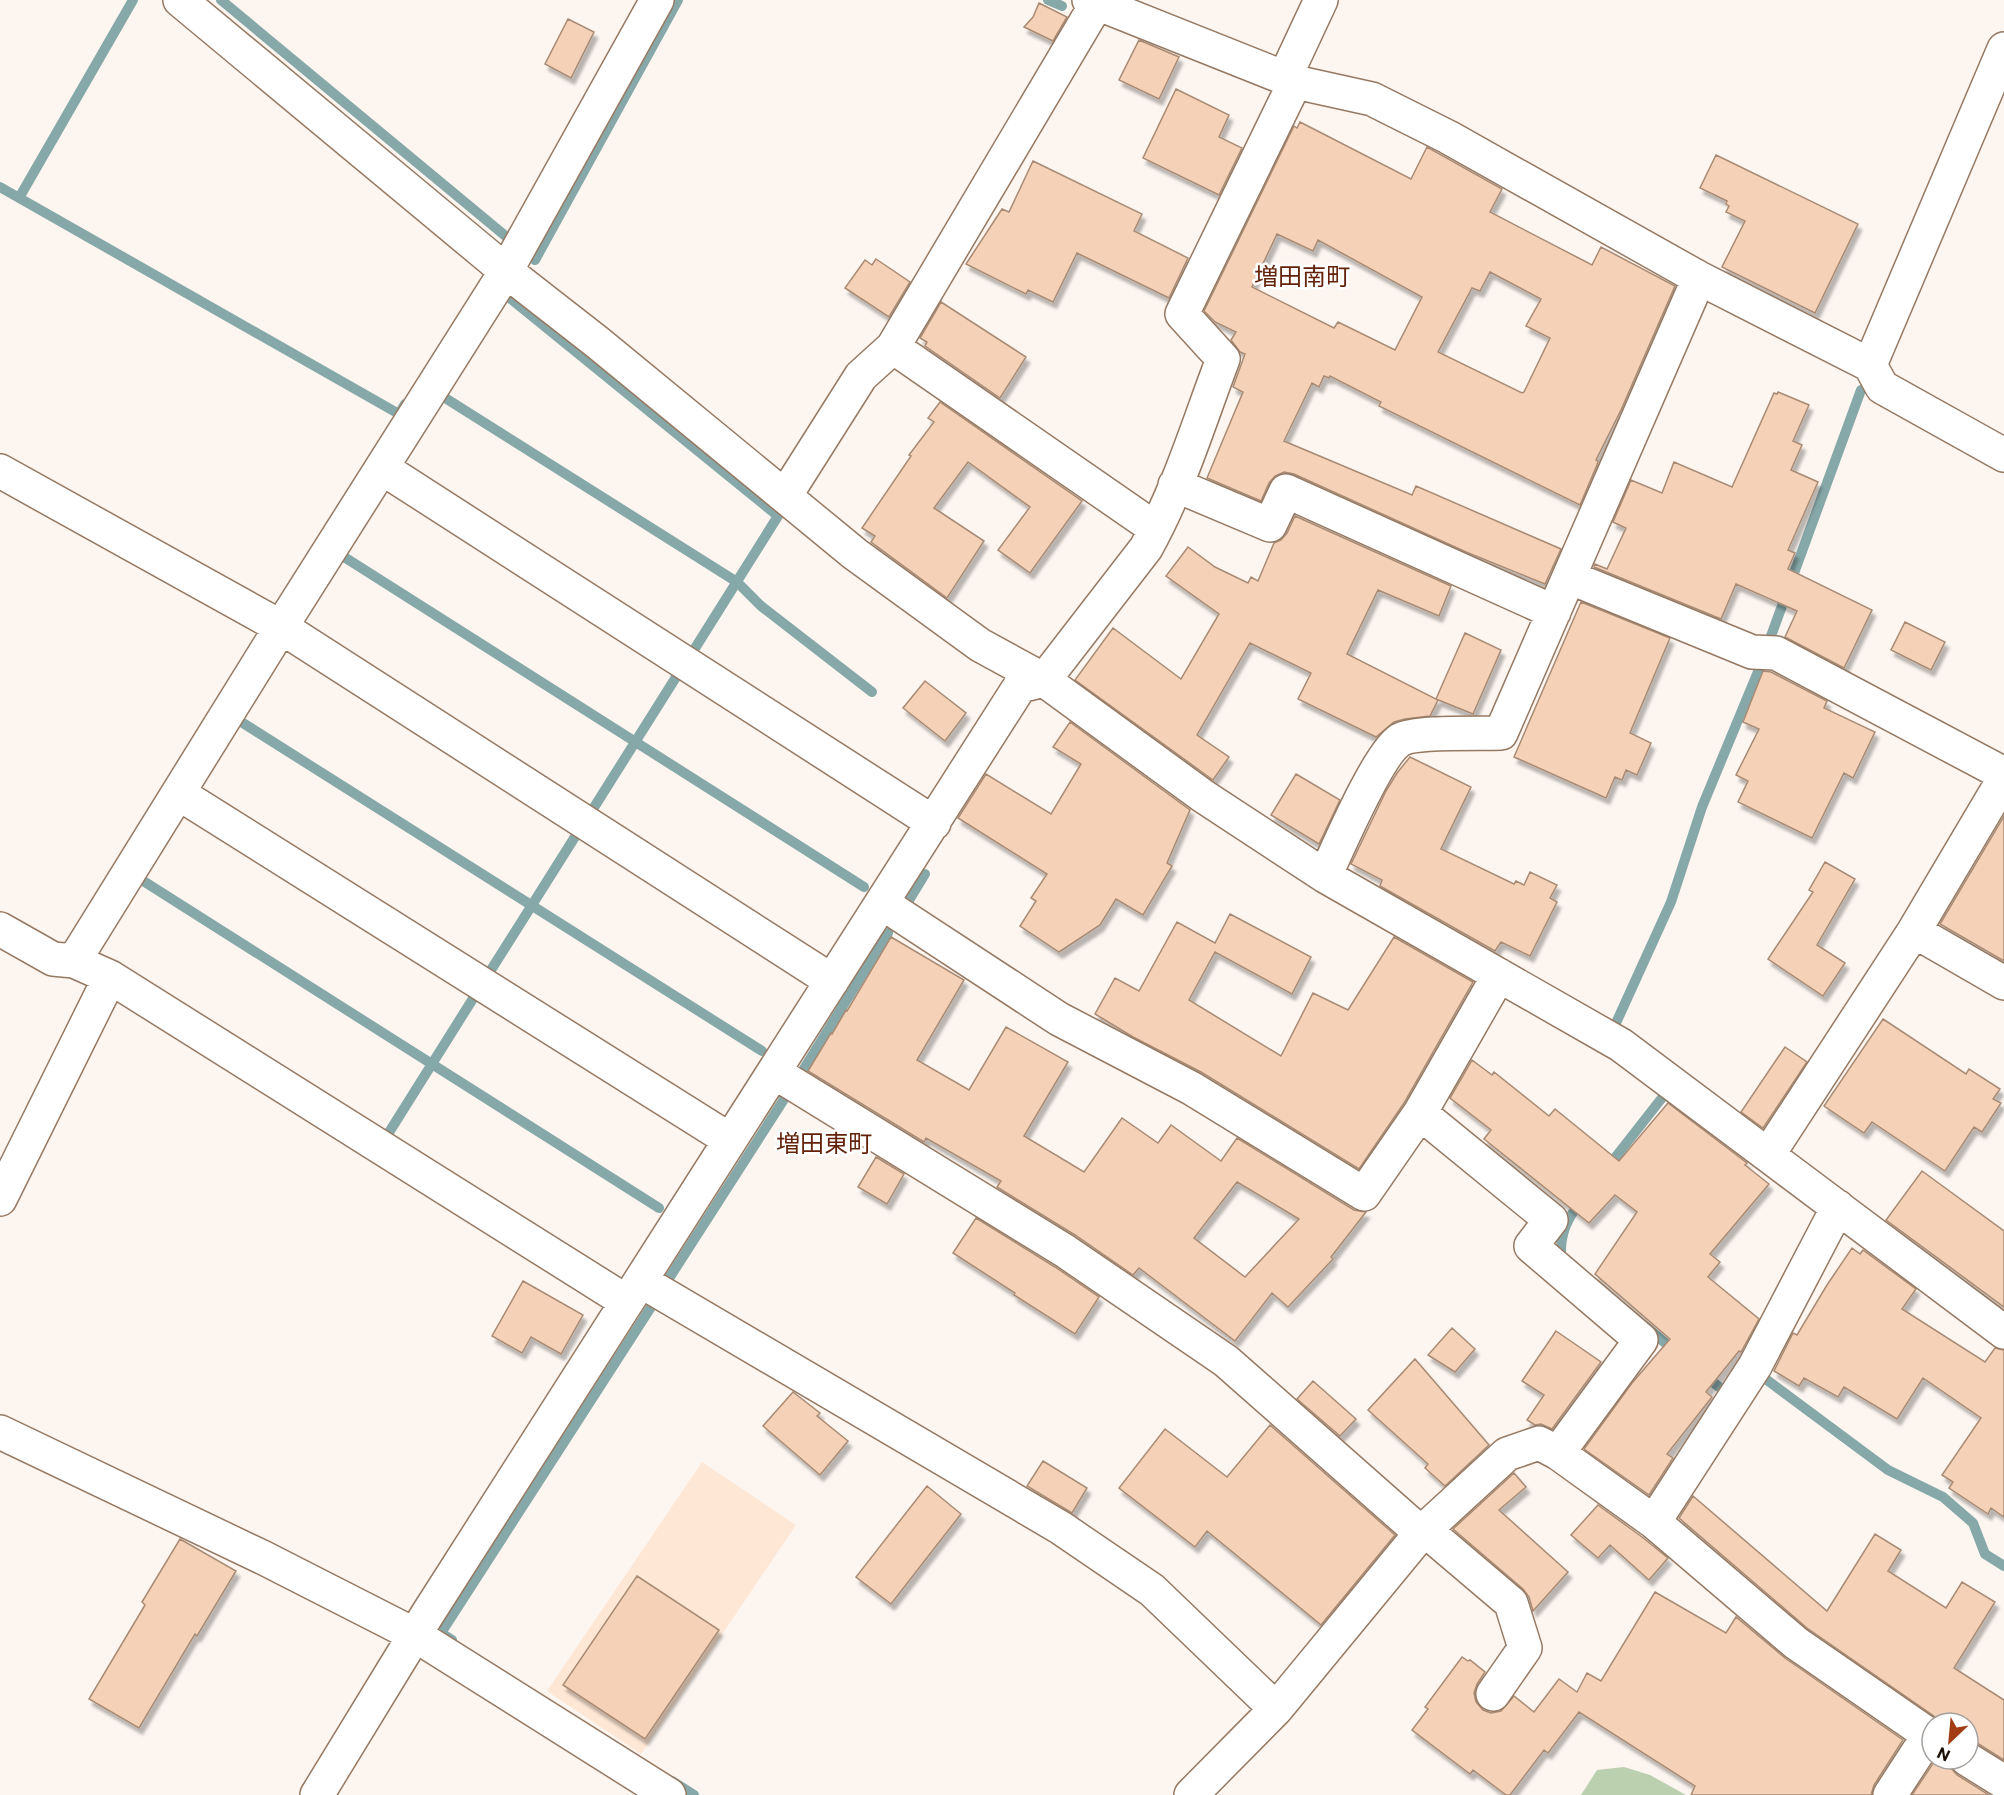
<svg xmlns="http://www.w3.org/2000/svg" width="2004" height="1795" viewBox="0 0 2004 1795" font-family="Commissioner,'Noto Sans JP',sans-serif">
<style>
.built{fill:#ffe7d5}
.green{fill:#bbd0ae}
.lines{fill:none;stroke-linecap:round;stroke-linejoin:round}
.stream{stroke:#87a8a9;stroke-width:10}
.building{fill:#f5d2b7;stroke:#a98b74;stroke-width:1.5;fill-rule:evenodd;filter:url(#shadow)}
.minor-casing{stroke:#967962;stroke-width:36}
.minor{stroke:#fff;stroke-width:33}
.labels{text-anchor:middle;stroke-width:5;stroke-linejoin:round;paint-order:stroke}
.quarter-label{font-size:24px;fill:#632209;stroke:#fff}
</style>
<defs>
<filter id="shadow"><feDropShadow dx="3.5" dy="6" stdDeviation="1.5" flood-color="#0004"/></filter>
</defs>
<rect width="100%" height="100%" fill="#fcf5f0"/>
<!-- built -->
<path class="built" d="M 702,1462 L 796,1525 L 641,1754 L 547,1691 Z"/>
<!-- green -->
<path class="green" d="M 1624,1767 L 1650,1775 L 1686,1795 L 1581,1795 L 1597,1770 Z"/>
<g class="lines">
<!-- stream -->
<path class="stream" d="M 221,0 L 509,239
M 1048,0 L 1062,6
M 0,187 L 399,414 L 405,404
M 19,198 L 133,0
M 535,260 L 678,0
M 506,295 L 778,516 L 692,653
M 442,396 L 737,582 L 761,606 L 872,692
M 341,555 L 864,887
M 1771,636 L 1861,390
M 235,718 L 762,1051
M 593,809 L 678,674
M 137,877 L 659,1208
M 908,902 L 925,874
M 491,970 L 578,832
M 1616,1023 L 1671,902 L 1702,807 L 1760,667
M 802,1072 L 888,933
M 388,1134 L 474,997
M 1607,1168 L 1665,1094
M 1566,1261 L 1561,1256 C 1560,1234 1567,1219 1581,1201
M 668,1280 L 788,1093
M 1645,1326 L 1677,1353
M 1703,1374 L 1719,1387
M 1763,1377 L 1888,1470 L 1943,1497 L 1973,1523 L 1985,1554 L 2004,1566
M 452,1640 L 441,1633 L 653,1304
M 672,1781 L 694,1795"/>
</g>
<!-- building -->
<path class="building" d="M 1039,3 L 1067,17 L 1053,41 L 1024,27 L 1033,17 Z
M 568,19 L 594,32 L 571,78 L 545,64 Z
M 1139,40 L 1179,57 L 1159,99 L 1119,80 Z
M 1176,89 L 1229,115 L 1219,137 L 1242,148 L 1219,195 L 1143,158 Z
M 1300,122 L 1411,179 L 1427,147 L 1502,189 L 1490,212 L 1592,265 L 1601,247 L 1675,286 L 1621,410 L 1596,460 L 1598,461 L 1597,465 L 1580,505 L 1379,406 L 1381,402 L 1330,376 L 1329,378 L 1324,376 L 1319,387 L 1312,383 L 1284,441 L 1412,495 L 1416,486 L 1561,549 L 1545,584 L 1466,552 L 1294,474 L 1284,472 L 1275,476 L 1269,483 L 1261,501 L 1207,478 L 1243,392 L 1233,387 L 1245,354 L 1240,352 L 1231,340 L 1236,332 L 1215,322 L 1204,311 L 1294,126 L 1297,128 ZM 1277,234 L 1313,251 L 1318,240 L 1422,297 L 1395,350 L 1338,322 L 1334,328 L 1252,287 ZM 1490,272 L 1541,299 L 1526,326 L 1550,338 L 1524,392 L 1522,393 L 1438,352 L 1472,288 L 1480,291 Z
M 1716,155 L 1858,224 L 1815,313 L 1722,267 L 1745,221 L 1726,212 L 1729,206 L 1726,204 L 1727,201 L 1700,188 Z
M 1033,161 L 1142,214 L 1134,231 L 1188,258 L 1169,298 L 1077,253 L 1053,302 L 1028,290 L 1026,294 L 966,264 L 1002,209 L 1009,212 Z
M 876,259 L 910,282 L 889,317 L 845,288 L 865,260 L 872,265 Z
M 941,302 L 1026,357 L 1000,398 L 925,346 L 927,342 L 920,338 Z
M 1778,392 L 1809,405 L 1793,441 L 1802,445 L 1791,470 L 1818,482 L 1788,550 L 1795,553 L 1788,569 L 1872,610 L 1844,668 L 1785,637 L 1797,611 L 1736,584 L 1721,619 L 1594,567 L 1595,564 L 1607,569 L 1626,528 L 1613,522 L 1631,480 L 1662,493 L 1674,462 L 1732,487 L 1774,393 L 1777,394 Z
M 940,402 L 1082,501 L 1030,573 L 998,550 L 1030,507 L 968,462 L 934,508 L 984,541 L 947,598 L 871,542 L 875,536 L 862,528 L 911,456 L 909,455 L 934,422 L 928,418 Z
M 1295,516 L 1451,586 L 1439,616 L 1378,590 L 1347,654 L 1438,700 L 1430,716 L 1405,719 L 1394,722 L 1376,737 L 1298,699 L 1311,673 L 1250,643 L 1197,735 L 1229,757 L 1213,780 L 1075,680 L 1113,628 L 1181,679 L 1219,614 L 1166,576 L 1188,547 L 1215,567 L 1248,583 L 1251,577 L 1258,581 L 1274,543 L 1281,540 L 1287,533 Z
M 1581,602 L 1670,638 L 1630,733 L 1651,743 L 1637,775 L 1626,770 L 1622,780 L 1615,777 L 1606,798 L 1514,757 Z
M 1905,622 L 1945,642 L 1931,670 L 1891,650 Z
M 1465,633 L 1501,650 L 1473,714 L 1436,699 Z
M 1763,671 L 1771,672 L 1827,701 L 1824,708 L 1875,732 L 1853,778 L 1844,773 L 1812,838 L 1738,802 L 1748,781 L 1736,775 L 1759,729 L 1743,722 Z
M 925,681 L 966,713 L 945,741 L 903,708 Z
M 1070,722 L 1190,810 L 1167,863 L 1172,866 L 1143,915 L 1116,899 L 1100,925 L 1059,952 L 1020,926 L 1036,901 L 1031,898 L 1047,874 L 958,818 L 986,774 L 1051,814 L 1081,764 L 1053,747 Z
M 1410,757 L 1471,787 L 1441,849 L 1514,884 L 1516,881 L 1524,885 L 1530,872 L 1557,885 L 1550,898 L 1557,902 L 1530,956 L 1501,942 L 1495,951 L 1380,886 L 1382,880 L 1351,864 L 1386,791 L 1397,773 Z
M 1296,774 L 1340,800 L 1319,844 L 1271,815 Z
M 2004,816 L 2004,961 L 1940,924 Z
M 1825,862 L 1855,879 L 1817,945 L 1845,963 L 1823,996 L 1768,959 L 1813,892 L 1809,890 Z
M 1230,914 L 1311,957 L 1292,994 L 1215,952 L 1189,1000 L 1281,1056 L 1313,993 L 1348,1010 L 1394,937 L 1473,982 L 1404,1103 L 1359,1169 L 1201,1072 L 1133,1037 L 1095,1014 L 1115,978 L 1139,991 L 1177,922 L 1215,943 Z
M 891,937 L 964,980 L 917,1060 L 969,1090 L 1006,1027 L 1068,1062 L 1024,1136 L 1084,1172 L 1122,1118 L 1158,1143 L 1171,1125 L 1221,1161 L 1237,1138 L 1354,1210 L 1366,1212 L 1331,1257 L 1333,1259 L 1288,1307 L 1272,1293 L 1235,1341 L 1139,1268 L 1133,1275 L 1075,1235 L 997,1187 L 1001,1181 L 926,1138 L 924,1142 L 808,1071 L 831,1033 L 832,1034 L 846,1010 L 847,1011 ZM 1237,1182 L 1299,1219 L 1245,1277 L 1194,1238 Z
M 1883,1019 L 1966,1074 L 1969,1069 L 2000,1089 L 1993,1099 L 2001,1103 L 1982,1132 L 1974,1127 L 1945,1171 L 1872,1122 L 1864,1133 L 1824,1106 Z
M 1785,1047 L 1807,1062 L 1763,1128 L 1741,1112 Z
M 1472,1060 L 1492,1075 L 1494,1072 L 1549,1116 L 1555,1109 L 1619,1161 L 1668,1103 L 1747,1163 L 1745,1165 L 1769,1184 L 1710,1254 L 1720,1262 L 1708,1277 L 1759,1319 L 1741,1352 L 1739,1351 L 1706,1392 L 1712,1397 L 1667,1454 L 1673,1458 L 1649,1495 L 1584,1449 L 1632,1383 L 1670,1339 L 1595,1274 L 1637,1212 L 1615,1195 L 1589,1223 L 1484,1139 L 1491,1130 L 1450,1098 Z
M 876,1157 L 904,1174 L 887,1204 L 858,1187 Z
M 1922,1171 L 2004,1231 L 2004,1307 L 1886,1220 Z
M 976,1218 L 1055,1267 L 1099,1297 L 1075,1334 L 1014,1295 L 1015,1293 L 953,1253 Z
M 1852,1248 L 1860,1254 L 1863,1250 L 1916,1289 L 1902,1309 L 1985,1362 L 1995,1348 L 2004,1350 L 2004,1517 L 1991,1508 L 1988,1514 L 1949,1488 L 1953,1482 L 1942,1475 L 1981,1418 L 1923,1378 L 1897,1419 L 1844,1387 L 1838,1397 L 1804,1378 L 1799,1386 L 1774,1371 L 1793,1333 L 1797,1335 L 1827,1285 Z
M 523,1281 L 583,1315 L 561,1354 L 531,1337 L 522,1353 L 492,1336 Z
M 1452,1328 L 1475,1349 L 1455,1372 L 1428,1355 Z
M 1556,1331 L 1601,1362 L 1552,1429 L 1541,1424 L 1535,1425 L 1527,1420 L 1544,1395 L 1522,1381 Z
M 1415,1359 L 1489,1445 L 1445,1486 L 1425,1468 L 1428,1464 L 1368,1410 Z
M 1313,1381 L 1356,1419 L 1340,1436 L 1297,1399 Z
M 793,1392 L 820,1413 L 817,1416 L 848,1441 L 820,1475 L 763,1426 Z
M 1270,1425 L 1395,1535 L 1321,1625 L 1207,1531 L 1195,1547 L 1119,1488 L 1165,1429 L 1227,1477 Z
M 1043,1461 L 1087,1488 L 1072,1513 L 1027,1486 Z
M 1514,1473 L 1526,1487 L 1499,1510 L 1568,1572 L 1533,1611 L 1529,1597 L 1523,1589 L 1453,1529 Z
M 927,1486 L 961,1514 L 891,1604 L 856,1577 Z
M 1693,1496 L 1827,1611 L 1875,1534 L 1901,1550 L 1888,1571 L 1946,1608 L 1962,1582 L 1995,1602 L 1954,1668 L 2004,1700 L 2004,1760 L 1977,1743 L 1968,1740 L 1968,1723 L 1944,1723 L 1807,1628 L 1679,1518 Z
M 1598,1505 L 1642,1537 L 1668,1558 L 1649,1580 L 1610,1545 L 1598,1558 L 1571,1535 Z
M 180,1539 L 236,1571 L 197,1636 L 195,1634 L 139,1728 L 89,1699 L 145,1605 L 142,1602 Z
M 637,1576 L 719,1630 L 645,1739 L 563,1685 Z
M 1655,1592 L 1726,1633 L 1736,1617 L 1785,1658 L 1903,1740 L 1874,1785 L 1871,1795 L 1691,1795 L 1695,1786 L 1579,1712 L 1548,1753 L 1544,1750 L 1510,1795 L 1506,1795 L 1473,1770 L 1470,1774 L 1412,1730 L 1428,1709 L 1425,1707 L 1462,1657 L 1468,1661 L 1470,1660 L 1485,1672 L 1477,1684 L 1474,1693 L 1476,1702 L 1483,1710 L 1491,1713 L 1501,1711 L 1514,1696 L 1534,1712 L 1559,1679 L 1577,1692 L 1587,1673 L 1601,1681 Z
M 1936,1759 L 1948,1759 L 1950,1767 L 1957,1775 L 1989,1795 L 1912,1795 Z"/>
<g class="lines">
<!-- minor casing -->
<g class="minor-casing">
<path id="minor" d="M 180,0 L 506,271 L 597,342 L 855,554 L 980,645 L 1044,680 L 1203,796 L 1325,876 L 1621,1045 L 2004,1332
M 1089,0 L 1295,82 L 1372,99 L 1448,137 L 1699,278 L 1870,365 L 1882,387 L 2004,455
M 1285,77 L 1321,0
M 893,347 L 1156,529
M 1870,365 L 2004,49
M 382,468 L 934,823
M 0,471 L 281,627 L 832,981
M 1175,485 L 1270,525 L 1286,491 L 1554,612
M 785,496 L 861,376 L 893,347 L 1097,3
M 1569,577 L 1752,652 L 1776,653 L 2004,774
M 2004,779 L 1914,931 L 2004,983
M 178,793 L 730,1140
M 1325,876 C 1338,848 1378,754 1400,740 C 1415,731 1480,734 1501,733 L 1699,278
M 882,903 L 1059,1019 L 1191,1088 L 1364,1194 L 1420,1113 L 1499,975
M 0,929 L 53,959 L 74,961 L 110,977 L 627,1302
M 74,961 L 281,627 L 506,271 L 657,0
M 774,1072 L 1065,1251 L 1226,1361 L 1421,1533
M 1420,1113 L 1551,1220 L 1531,1246 L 1641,1340 L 1558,1453
M 1768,1155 L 1914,931
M 0,1199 L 110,977
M 641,1281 L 1061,1528 L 1152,1590 L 1276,1709
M 0,1432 L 264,1558 L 415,1635 L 669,1795
M 1654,1522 L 1755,1366 L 1838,1207
M 1425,1530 L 1511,1603 L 1525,1648 L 1493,1694
M 1967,1759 L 2004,1782
M 317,1795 L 427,1615 L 1020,686 L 1044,680 L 1146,548 C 1179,489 1199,422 1223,359 L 1182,314 L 1295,82
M 1191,1795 L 1276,1709 L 1421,1533 L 1507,1454 L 1539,1443 L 1558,1453 L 1654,1522 L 1796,1643 L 1932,1737
M 1890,1795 L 1929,1735"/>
</g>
<!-- minor -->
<use href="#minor" class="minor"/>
</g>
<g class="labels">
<!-- quarter labels -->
<g class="quarter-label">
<text x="1302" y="285">増田南町</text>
<text x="824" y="1152">増田東町</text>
</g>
</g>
<!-- north arrow -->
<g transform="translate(1950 1741) rotate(206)"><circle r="28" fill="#ffffff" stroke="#a4a09d" stroke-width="1.5"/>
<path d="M0-4.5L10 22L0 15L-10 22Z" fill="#a23c13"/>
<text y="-9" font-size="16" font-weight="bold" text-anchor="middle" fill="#1c1109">N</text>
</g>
</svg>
